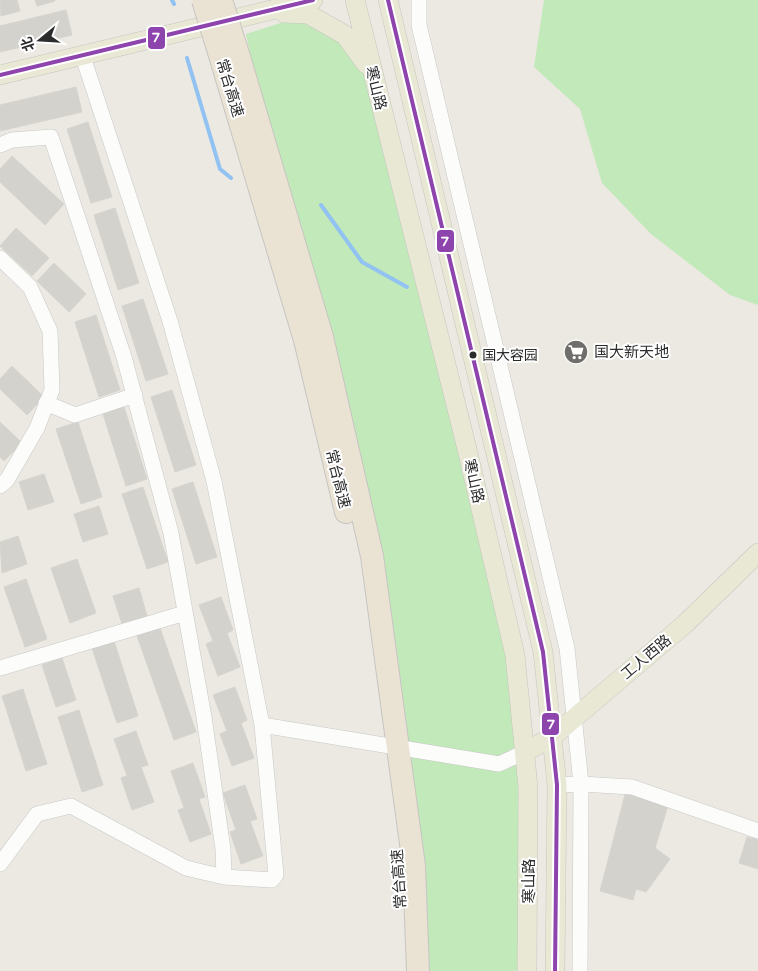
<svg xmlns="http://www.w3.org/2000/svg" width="758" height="971" viewBox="0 0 758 971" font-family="'Varela Round','Noto Sans SC',sans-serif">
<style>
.green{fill:#c2e9b9}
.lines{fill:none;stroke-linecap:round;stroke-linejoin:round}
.stream{stroke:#91c2f1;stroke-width:4}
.building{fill:#d4d2cd;stroke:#d6d4ce}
.minor-casing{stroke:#c8c8c7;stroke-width:16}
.major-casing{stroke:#c6c5c2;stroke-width:20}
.highway-casing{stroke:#c6c5c2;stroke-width:24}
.minor{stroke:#fcfcfb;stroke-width:15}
.major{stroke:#e8e8d4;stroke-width:19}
.highway{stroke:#eae3d4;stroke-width:22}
.highway-bridge-casing{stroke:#c6c5c2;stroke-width:24;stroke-linecap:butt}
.highway-bridge{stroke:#eae3d4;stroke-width:22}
.bus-1-casing{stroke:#fff;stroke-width:8}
.bus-1{stroke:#8e44ad;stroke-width:4}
.bus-dot{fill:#2c2c2c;stroke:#fff;stroke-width:2}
.labels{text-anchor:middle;stroke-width:4;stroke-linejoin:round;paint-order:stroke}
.bus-label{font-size:14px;fill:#2c2c2c;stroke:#fff;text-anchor:start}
.street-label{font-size:15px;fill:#2c2c2c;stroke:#fff}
.poi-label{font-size:15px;fill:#2c2c2c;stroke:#fff;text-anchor:start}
.line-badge{stroke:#fff;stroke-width:2}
.badge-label{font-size:14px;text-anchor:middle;font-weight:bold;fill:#fff}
</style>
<rect width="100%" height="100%" fill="#ebe9e2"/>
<!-- green -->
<path class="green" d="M 544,0 L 758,0 L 758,305 L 730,295 L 651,234 L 602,183 L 580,109 L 534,67 Z
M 308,14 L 373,72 L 515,655 L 527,971 L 418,971 L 372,556 L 239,57 L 250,53 L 246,34 Z"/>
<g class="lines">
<!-- stream -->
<path class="stream" d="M 172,0 L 174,4
M 187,58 L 220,169 L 231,178
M 321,205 L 362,262 L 407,287"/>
</g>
<!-- building -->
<path class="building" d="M 0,0 L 17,0 L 20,11 L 1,16 Z
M 35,0 L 55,0 L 55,1 L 37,6 Z
M 66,10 L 72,35 L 0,52 L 0,26 Z
M 76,87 L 82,112 L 0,131 L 0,105 Z
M 88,122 L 112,197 L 91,203 L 67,129 Z
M 12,156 L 64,204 L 45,225 L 0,182 L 0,169 Z
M 115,208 L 139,283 L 118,290 L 94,215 Z
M 16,228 L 49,258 L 32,276 L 0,246 Z
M 54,263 L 86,294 L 69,312 L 37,281 Z
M 143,299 L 168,374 L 146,381 L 122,306 Z
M 96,315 L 120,390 L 99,397 L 75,322 Z
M 12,366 L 44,397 L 27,415 L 0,389 L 0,379 Z
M 172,390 L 196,465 L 175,472 L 151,397 Z
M 123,404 L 147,479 L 126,486 L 102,411 Z
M 0,422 L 22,443 L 4,461 L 0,457 Z
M 78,422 L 102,497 L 81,504 L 56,429 Z
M 44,474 L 54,502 L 28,510 L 19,482 Z
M 193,482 L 217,557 L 196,564 L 172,489 Z
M 143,487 L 168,562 L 147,569 L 122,494 Z
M 99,506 L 108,534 L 83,542 L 74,514 Z
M 18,536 L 27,564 L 2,573 L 0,542 Z
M 77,559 L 96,613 L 70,623 L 51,568 Z
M 26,579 L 47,639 L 25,647 L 4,587 Z
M 139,588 L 147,616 L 122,624 L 113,596 Z
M 221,597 L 233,630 L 227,633 L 240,667 L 218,676 L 206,644 L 213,641 L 199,605 Z
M 160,628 L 196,732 L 174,740 L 137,636 Z
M 114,641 L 138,716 L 117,723 L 92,648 Z
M 62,658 L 76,700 L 56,707 L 42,665 Z
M 235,687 L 247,720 L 241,723 L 254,758 L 232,766 L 220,734 L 227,731 L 213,695 Z
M 23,689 L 47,764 L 26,771 L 2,696 Z
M 79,710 L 103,785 L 82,792 L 58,717 Z
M 136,731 L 148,765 L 141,767 L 154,802 L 132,810 L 121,778 L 127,776 L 114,739 Z
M 193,763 L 205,797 L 199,799 L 211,834 L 190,842 L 178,810 L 184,808 L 171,771 Z
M 245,785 L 257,819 L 250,821 L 263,856 L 241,864 L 230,832 L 236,830 L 223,793 Z
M 626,791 L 668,806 L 655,848 L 670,859 L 646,892 L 636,889 L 633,900 L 600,891 Z
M 747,837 L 758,840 L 758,869 L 739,863 Z"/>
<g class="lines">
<!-- minor casing -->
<g class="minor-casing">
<path id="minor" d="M 419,0 L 419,25 L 567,648 L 581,784 L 580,971
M 0,145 L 12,140 L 51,137 L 124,357 L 171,533 L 204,717 L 223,849 L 224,877
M 0,258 L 30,287 L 50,331 L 52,390 L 37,428 L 7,480 L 0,486
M 46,403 L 75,415 L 135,395
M 0,668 L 185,613
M 262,725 L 499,764 L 525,752
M 557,785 L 581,784 L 632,787 L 758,831
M 0,864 L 37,814 L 71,806 L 186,868 L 224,877 L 272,880 L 276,875 L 262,725 L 214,481 L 170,321 L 83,57"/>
</g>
<!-- major casing -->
<g class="major-casing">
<path id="major" d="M 355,0 L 467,449 L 515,655 L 528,787 L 527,971
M 388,0 L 543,652 L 557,785 L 555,971
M 284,13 L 308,14 L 345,35 L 366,64
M 0,75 L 313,0
M 525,752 L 552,737 L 685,624 L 758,553"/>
</g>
<!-- highway casing -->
<g class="highway-casing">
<path id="highway" d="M 239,57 L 322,337 L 372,556 L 414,866 L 418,971
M 222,62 L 305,340 L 346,512"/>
</g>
<!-- minor -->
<use href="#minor" class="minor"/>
<!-- major -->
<use href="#major" class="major"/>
<!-- highway -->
<use href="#highway" class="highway"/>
<!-- highway-bridge casing -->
<g class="highway-bridge-casing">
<path id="highway-bridge" d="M 203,0 L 222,62
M 221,0 L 239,57"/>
</g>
<!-- highway-bridge -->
<use href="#highway-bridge" class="highway-bridge"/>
<!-- bus-1 casing -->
<g class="bus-1-casing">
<path id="bus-1" d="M 388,0 L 543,652 L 557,785 L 555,971
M 0,75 L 313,0"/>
</g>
<!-- bus-1 -->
<use href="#bus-1" class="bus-1"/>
</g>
<!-- icons -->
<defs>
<g id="supermarket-disc" transform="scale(1.25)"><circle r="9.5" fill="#6f6e6c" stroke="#fff"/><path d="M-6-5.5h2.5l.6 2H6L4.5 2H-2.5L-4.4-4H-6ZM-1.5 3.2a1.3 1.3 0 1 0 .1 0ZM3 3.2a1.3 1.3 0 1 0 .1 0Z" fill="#fff"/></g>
</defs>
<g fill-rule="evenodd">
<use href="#supermarket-disc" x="576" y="352"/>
</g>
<!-- markers -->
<circle class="bus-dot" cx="473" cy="355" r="4.5"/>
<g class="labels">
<!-- bus labels -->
<g class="bus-label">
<text x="482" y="360">国大容园</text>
</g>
<!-- street labels -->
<g class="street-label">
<text transform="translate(230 88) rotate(73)" y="5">常台高速</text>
<text transform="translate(376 88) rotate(76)" y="5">寒山路</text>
<text transform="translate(338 479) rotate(76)" y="5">常台高速</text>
<text transform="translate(474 481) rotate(77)" y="5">寒山路</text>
<text transform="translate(646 657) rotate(-40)" y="5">工人西路</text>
<text transform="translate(399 879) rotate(-94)" y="5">常台高速</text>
<text transform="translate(529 881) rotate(-90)" y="5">寒山路</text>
</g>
<!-- poi labels -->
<g class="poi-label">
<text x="594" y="357">国大新天地</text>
</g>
</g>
<g class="line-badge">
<rect x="147" y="26" width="19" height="24" rx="5" fill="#8e44ad"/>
<rect x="436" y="229" width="19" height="24" rx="5" fill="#8e44ad"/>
<rect x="541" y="712" width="19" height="24" rx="5" fill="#8e44ad"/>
</g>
<g class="badge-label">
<text x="156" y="42">7</text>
<text x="445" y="246">7</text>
<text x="551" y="729">7</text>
</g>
<!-- north arrow -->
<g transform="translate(40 40) rotate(252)" stroke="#ffffff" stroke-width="4" paint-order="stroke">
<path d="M0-4L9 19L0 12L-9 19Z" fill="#2c2c2c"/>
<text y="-8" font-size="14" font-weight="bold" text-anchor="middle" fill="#2c2c2c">北</text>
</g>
</svg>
